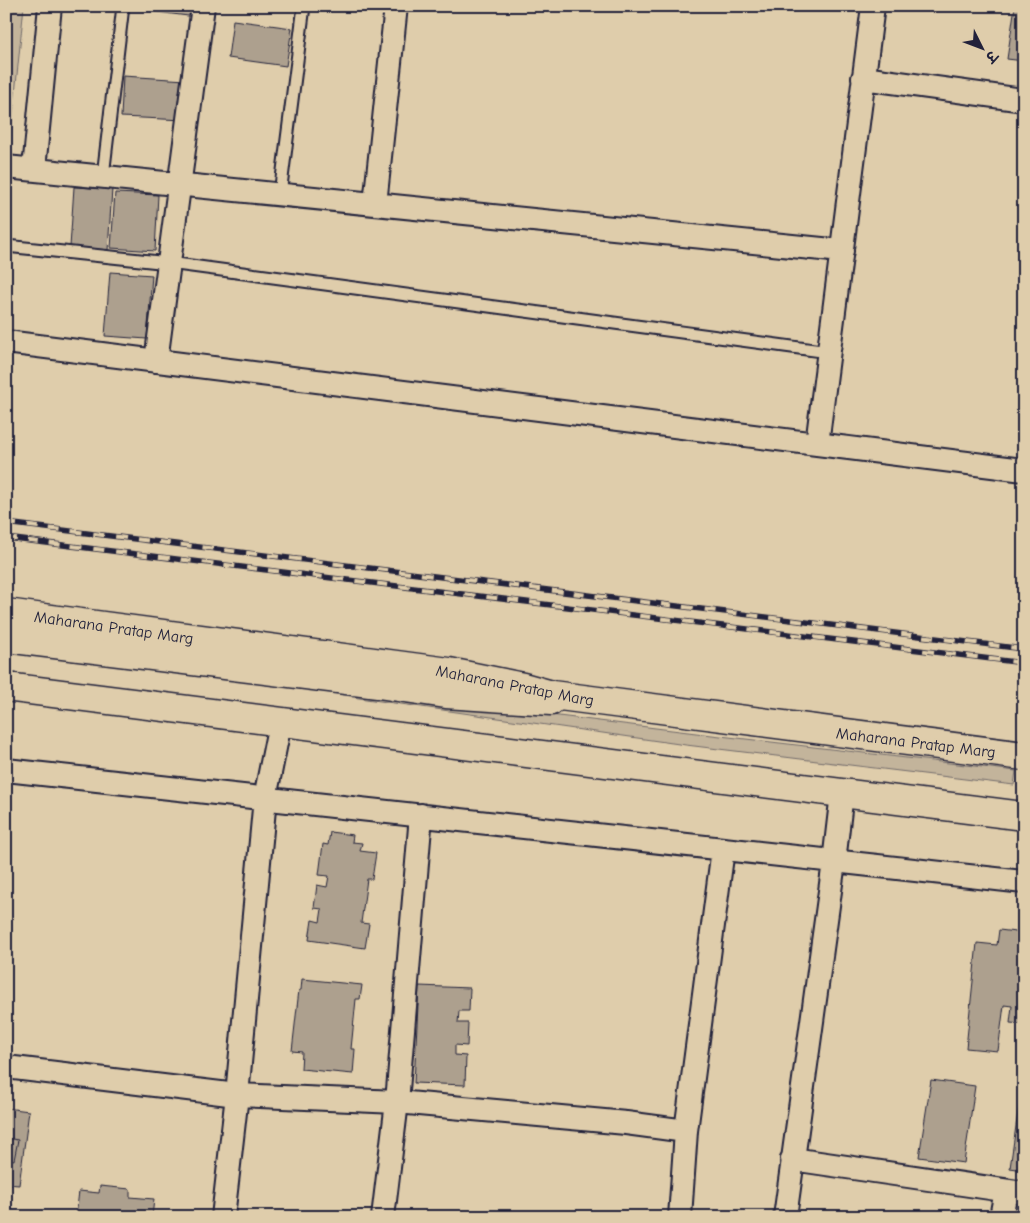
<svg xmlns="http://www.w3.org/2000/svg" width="1030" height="1223" viewBox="0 0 1030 1223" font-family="'Comic Neue','Playpen Sans Deva',sans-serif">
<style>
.green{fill:#c3b49b;stroke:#726b6b}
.building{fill:#ada08e;stroke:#22223b}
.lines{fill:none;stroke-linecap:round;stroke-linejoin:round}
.service-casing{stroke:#22223b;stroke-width:15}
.minor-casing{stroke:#22223b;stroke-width:26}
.tertiary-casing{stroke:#22223b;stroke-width:31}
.secondary-casing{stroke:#22223b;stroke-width:31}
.service{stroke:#dfcdab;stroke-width:11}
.minor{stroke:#dfcdab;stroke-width:22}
.tertiary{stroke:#dfcdab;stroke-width:28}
.secondary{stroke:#dfcdab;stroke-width:28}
.rail-casing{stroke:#22223b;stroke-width:5.5}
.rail{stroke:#dfcdab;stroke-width:4;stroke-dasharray:11;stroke-linecap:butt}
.labels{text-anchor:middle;stroke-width:4;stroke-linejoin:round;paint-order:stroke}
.street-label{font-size:16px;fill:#22223b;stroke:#dfcdab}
</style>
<rect width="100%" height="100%" fill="#dfcdab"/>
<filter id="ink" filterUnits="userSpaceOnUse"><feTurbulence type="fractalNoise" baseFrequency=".02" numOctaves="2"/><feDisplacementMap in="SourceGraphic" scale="10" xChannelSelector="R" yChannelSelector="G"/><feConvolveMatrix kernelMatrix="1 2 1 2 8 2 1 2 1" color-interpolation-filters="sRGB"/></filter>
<g filter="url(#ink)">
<!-- green -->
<path class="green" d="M 6,6 L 24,6 L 11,134 L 6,133 Z
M 352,694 L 494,708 L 712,735 L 1016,771 L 1014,785 L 686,745 L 352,697 Z"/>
<!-- building -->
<path class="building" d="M 133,6 L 198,6 L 196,17 L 133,9 Z
M 1015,6 L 1024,6 L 1024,61 L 1007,59 Z
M 233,20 L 292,28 L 286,66 L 228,58 Z
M 123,76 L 186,80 L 184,120 L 121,117 Z
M 74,187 L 112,189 L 108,250 L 70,247 Z
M 115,193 L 158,195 L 155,251 L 111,248 Z
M 110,272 L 152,275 L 147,339 L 105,336 Z
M 330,832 L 353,835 L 352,842 L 362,843 L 360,851 L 376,853 L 372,879 L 367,879 L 361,923 L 369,924 L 365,948 L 309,940 L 312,920 L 320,922 L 322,909 L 314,908 L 317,885 L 327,887 L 329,876 L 319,875 L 323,844 L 328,845 Z
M 999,930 L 1024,933 L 1023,949 L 1024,950 L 1024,1024 L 1010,1023 L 1012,1006 L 1004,1005 L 998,1051 L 966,1048 L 977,943 L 997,945 Z
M 302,979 L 362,985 L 360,999 L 356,999 L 351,1049 L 355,1049 L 353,1074 L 301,1069 L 302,1052 L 292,1051 L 299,990 L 301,990 Z
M 419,986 L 470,988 L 469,1011 L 459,1011 L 458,1023 L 468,1023 L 467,1046 L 455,1045 L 455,1055 L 466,1056 L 465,1085 L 414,1083 Z
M 931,1080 L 975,1086 L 964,1163 L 919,1157 Z
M 1021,1091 L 1024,1092 L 1024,1170 L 1010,1168 Z
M 6,1108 L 29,1111 L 19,1185 L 6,1184 Z
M 6,1138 L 18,1140 L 14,1160 L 6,1158 Z
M 100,1186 L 130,1189 L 130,1197 L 154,1199 L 152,1217 L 76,1217 L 79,1191 L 99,1193 Z"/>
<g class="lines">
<!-- service casing -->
<g class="service-casing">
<path id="service" d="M 103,176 L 123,6
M 280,194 L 304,6
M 6,246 L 169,263 L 829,352"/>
</g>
<!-- minor casing -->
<g class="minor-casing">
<path id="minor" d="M 863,78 L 1024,100
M 6,167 L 842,251
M 34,169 L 50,6
M 375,204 L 396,6
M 6,342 L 1024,470
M 156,361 L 203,6
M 817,444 L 873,6
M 6,770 L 1024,882
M 6,1067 L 237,1095 L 397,1102 L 626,1123 L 686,1131 L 723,849
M 792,1159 L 1024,1193
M 223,1217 L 237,1095 L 265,798 L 280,723
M 383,1217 L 397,1102 L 421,815
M 680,1217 L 686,1131
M 785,1217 L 834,862 L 842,793
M 1001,1217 L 1006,1191"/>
</g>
<!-- tertiary casing -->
<g class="tertiary-casing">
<path id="tertiary" d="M 6,638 L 378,684 L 446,694 L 551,701"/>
</g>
<!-- secondary casing -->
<g class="secondary-casing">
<path id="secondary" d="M 6,613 L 449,672 L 523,687 L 552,695 L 1024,756
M 6,687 L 1024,816"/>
</g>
<!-- service -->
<use href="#service" class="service"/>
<!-- minor -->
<use href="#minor" class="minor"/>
<!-- tertiary -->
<use href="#tertiary" class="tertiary"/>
<!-- secondary -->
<use href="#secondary" class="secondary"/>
<!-- rail casing -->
<g class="rail-casing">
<path id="rail" d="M 6,523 L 1024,649
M 6,538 L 1024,663"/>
</g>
<!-- rail -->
<use href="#rail" class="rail"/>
</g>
</g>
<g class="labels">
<!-- street labels -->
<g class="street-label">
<text transform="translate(114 627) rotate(8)" y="6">Maharana Pratap Marg</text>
<text transform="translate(515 685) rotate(11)" y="6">Maharana Pratap Marg</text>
<text transform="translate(916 742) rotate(7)" y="6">Maharana Pratap Marg</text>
</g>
</g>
<!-- margin -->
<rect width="1030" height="1223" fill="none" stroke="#dfcdab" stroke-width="25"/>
<rect x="12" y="12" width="1005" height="1198" fill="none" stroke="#22223b" stroke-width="2" filter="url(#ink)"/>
<!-- north arrow -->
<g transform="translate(982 48) rotate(132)" stroke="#dfcdab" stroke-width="4" paint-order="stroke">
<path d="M0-4L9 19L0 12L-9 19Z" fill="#22223b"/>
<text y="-8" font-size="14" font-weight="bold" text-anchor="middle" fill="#22223b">उ</text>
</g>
</svg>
